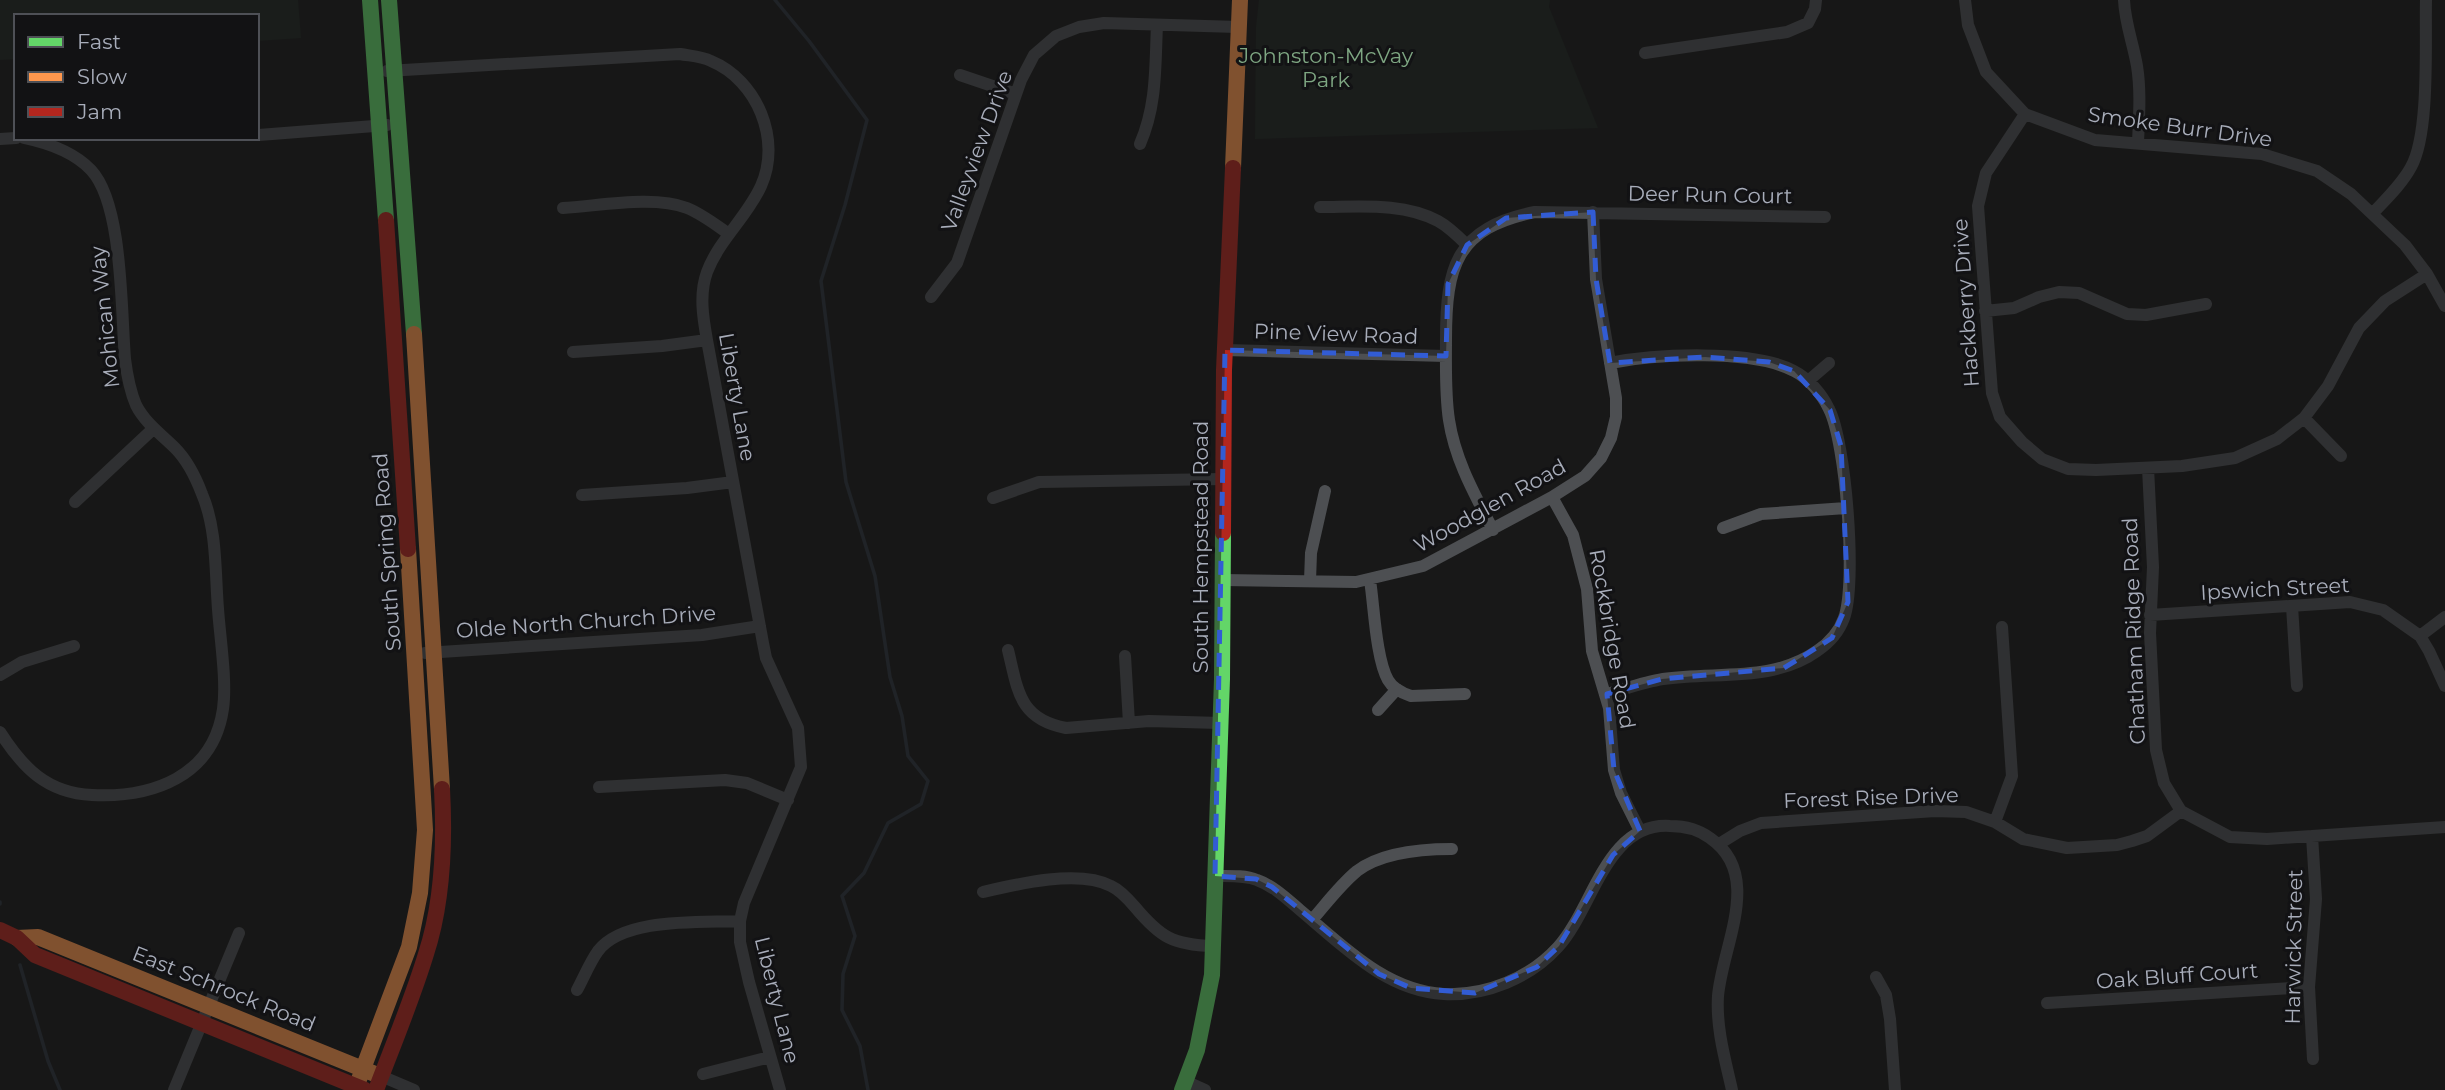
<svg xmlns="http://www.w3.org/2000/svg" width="2445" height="1090" viewBox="0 0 2445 1090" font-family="Montserrat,sans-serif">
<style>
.green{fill:#1d251f}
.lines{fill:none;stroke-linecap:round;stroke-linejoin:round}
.stream{stroke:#2a323b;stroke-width:3.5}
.street{stroke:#4d4f52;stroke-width:12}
.fast{stroke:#63d668;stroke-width:16}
.slow{stroke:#ff974d;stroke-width:16}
.jam{stroke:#b3261e;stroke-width:16}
.marked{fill:none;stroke:#325cd4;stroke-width:5;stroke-dasharray:14 9;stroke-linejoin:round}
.labels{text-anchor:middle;stroke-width:6;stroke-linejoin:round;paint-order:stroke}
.park-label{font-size:21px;fill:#7ea682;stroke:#121214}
.street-label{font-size:21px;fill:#a8adba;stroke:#121214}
</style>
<rect width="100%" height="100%" fill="#181818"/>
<!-- green -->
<path class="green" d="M 0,0 L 298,0 L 301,38 L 257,41 L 257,16 L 16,16 L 16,59 L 0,60 Z
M 1259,0 L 1550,0 L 1549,7 L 1598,128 L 1255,139 L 1256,27 Z"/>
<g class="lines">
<!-- stream -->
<path class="stream" d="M 775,0 L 809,41 L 867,120 L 845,205 L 821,281 L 846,482 L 875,576 L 890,677 L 902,716 L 908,756 L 928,781 L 921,804 L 888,823 L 864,873 L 842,896 L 855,936 L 843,974 L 842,1010 L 860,1046 L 868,1090
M 0,902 L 0,904
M 20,965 L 48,1061 L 60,1090"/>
<!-- street -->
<path class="street" d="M 1965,0 L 1968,25 L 1986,72 L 2025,114 L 2095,140 L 2262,154 L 2317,171 L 2351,194 L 2405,245 L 2427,274 L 2445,306
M 2124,0 C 2125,23 2133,43 2137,66 C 2141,91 2139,117 2138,143
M 1645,53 L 1787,32 L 1808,23 L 1815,9 L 1816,0
M 387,71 L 680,54 C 690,56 701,56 711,61 C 757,80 782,140 761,186 C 747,217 719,240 707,272 C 699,294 703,318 707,340 L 763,643 L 766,658 L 798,728 L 801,767 L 744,903 L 740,921 L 740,942 L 749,982 L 780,1090
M 960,75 L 1016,94
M 2025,114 L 1986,173 L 1978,206 L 1992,393 L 2000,417 L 2022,442 L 2042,459 L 2068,469 L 2096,470 L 2182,466 L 2235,458 L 2277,439 L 2304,418 L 2328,386 L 2359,328 L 2385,301 L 2427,274
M 259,135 L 387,125
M 0,139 L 16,138
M 1140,144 C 1157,105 1155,67 1157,25
M 1320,207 C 1358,207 1403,202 1438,221 C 1449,227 1458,236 1467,245
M 563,208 C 599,206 654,195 687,208 C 702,214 716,225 729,234
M 2373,213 C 2386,199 2402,184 2411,167 C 2430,134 2425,41 2426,0
M 931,297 L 957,263 L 1021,80 L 1034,55 L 1056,36 L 1079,27 L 1104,23 L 1238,27
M 1985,311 L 2014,308 L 2039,297 L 2059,292 L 2079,293 L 2127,314 L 2146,315 L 2206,304
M 1225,350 L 1446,356
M 573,352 L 662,346 L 707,340
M 1808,381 L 1829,363
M 2304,418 L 2341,456
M 2148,468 L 2153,567 L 2150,633 L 2156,750 L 2164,783 L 2181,811 L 2230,837 L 2267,839 L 2445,827
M 582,495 L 687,488 L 733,482
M 1552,497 L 1573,535 L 1587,589 L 1592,651 L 1609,708 L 1614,770 L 1621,793 L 1640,831
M 993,498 L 1039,482 L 1223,479
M 75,502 L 153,429
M 1723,528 L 1761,514 L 1846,508
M 1493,530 C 1475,495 1455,460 1449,420 C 1445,394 1446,366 1446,340 C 1446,266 1456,228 1535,212 L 1825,217
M 1223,580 L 1356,582 L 1423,566 L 1552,497 L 1585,476 L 1601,458 L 1611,438 L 1616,417 L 1616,398 L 1596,279 L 1593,212
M 1370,580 C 1374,606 1376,659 1388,680 C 1393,689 1402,693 1411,696 L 1465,694
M 1310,581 L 1311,553 L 1325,491
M 2292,606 L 2297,686
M 2150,615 L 2350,602 L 2383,610 L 2420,636 L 2429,651 L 2445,686
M 2420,636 L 2445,617
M 1008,650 C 1018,691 1019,719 1066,728 L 1149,721 L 1220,723
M 425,653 L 702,635 L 760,626
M 1125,656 L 1129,723
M 0,675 L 22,662 L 74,646
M 1607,694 C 1625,689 1644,682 1663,679 C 1715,671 1772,683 1817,651 C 1829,643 1839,632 1844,618 C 1857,584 1846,442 1829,409 C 1822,394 1808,378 1794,371 C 1753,349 1655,354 1610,363
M 1378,710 L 1397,689
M 0,732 C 23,768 47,793 92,795 C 152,798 213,777 223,709 C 227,681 220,638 218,609 C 215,571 217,529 202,494 C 196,478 187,460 175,448 C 162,435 145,423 136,405 C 130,391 127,375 125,359 C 121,311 123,204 91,170 C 74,152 48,143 24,138
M 599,787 L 725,780 L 747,783 L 788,800
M 1995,822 L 2012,776 L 2002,627
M 2312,836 L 2316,899 L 2309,987 L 2313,1059
M 1719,844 L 1740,831 L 1761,823 L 1935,811 L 1966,812 L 1995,822 L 2023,839 L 2067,848 L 2117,845 L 2132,841 L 2147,836 L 2181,811
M 1215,876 C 1229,876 1245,875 1257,880 C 1274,886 1287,899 1300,910 C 1343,946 1386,991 1444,994 C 1486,996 1530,978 1558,947 C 1593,909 1606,822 1670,826 C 1685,826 1698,829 1710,838 C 1764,875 1722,946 1718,996 C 1716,1028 1725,1059 1732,1090
M 983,892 C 1017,884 1079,869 1111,886 C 1120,890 1129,900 1135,907 C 1160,937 1173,945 1213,946
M 1312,920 C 1326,904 1340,885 1357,871 C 1382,852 1422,849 1452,849
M 1876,977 L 1886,995 L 1890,1019 L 1895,1090
M 577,990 C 584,977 590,962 598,951 C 624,917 701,923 740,921
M 2047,1003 L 2309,987
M 703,1074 L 770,1057
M 381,1076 L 414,1090
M 1185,1081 L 1205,1090
M 174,1090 L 239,933"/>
<!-- fast -->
<path class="fast" d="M 370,0 L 386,220
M 389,0 L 414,334
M 1182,1090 L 1197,1050 L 1212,975 L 1222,679 L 1223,533"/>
<!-- slow -->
<path class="slow" d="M 1233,168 L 1240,0
M 414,334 L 442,789
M 17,938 L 38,937 L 375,1074
M 355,1090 L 409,947 L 420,893 L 425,830 L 408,549"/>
<!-- jam -->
<path class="jam" d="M 386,220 L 408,549
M 1223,533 L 1224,370 L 1233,168
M 0,930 L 17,938 L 35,955 L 365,1090
M 376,1090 C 393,1045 412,1000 426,954 C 443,902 445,844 442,789"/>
</g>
<!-- marked area -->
<path d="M0 0H2445V1090H0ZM 1593,212 L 1596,279 L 1610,363 L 1705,357 L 1769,362 L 1794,371 L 1830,410 L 1841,446 L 1848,602 L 1832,638 L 1784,668 L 1662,679 L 1607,694 L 1614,770 L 1640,831 L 1613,855 L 1559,946 L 1537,967 L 1475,993 L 1411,988 L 1379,974 L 1272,887 L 1256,879 L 1215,876 L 1225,350 L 1446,356 L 1448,284 L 1467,245 L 1506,218 Z" fill="#181818" fill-opacity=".55" fill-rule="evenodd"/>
<path class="marked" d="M 1593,212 L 1596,279 L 1610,363 L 1705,357 L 1769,362 L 1794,371 L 1830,410 L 1841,446 L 1848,602 L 1832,638 L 1784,668 L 1662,679 L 1607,694 L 1614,770 L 1640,831 L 1613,855 L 1559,946 L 1537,967 L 1475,993 L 1411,988 L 1379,974 L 1272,887 L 1256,879 L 1215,876 L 1225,350 L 1446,356 L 1448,284 L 1467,245 L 1506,218 Z"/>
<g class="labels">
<!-- park labels -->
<g class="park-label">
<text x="1326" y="63">Johnston-McVay<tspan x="1326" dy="24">Park</tspan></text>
</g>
<!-- street labels -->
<g class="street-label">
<text transform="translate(2180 127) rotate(8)" y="7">Smoke Burr Drive</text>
<text transform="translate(977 151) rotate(-70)" y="7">Valleyview Drive</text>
<text transform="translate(1710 195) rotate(1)" y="7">Deer Run Court</text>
<text transform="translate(1966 303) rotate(-94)" y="7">Hackberry Drive</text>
<text transform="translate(105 317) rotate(-96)" y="7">Mohican Way</text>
<text transform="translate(1336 334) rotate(2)" y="7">Pine View Road</text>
<text transform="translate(737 397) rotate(80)" y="7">Liberty Lane</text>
<text transform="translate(1490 506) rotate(-29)" y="7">Woodglen Road</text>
<text transform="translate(1201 547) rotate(-90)" y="7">South Hempstead Road</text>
<text transform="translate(387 552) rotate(-94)" y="7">South Spring Road</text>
<text transform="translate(2275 589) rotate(-3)" y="7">Ipswich Street</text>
<text transform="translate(586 622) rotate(-4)" y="7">Olde North Church Drive</text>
<text transform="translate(2134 631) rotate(-92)" y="7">Chatham Ridge Road</text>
<text transform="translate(1612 639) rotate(80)" y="7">Rockbridge Road</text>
<text transform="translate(1871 798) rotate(-2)" y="7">Forest Rise Drive</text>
<text transform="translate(2294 947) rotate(-89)" y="7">Harwick Street</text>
<text transform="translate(2177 976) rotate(-4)" y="7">Oak Bluff Court</text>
<text transform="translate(224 989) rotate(22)" y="7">East Schrock Road</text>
<text transform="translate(777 1000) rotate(76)" y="7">Liberty Lane</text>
</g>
</g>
<!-- legend -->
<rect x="14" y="14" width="245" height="126" fill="#121214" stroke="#4e5056" stroke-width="2"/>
<rect x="28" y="37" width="35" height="10" fill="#63d668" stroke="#4e5056" stroke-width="2"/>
<text x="77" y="49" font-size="21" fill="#a8adba">Fast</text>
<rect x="28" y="72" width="35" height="10" fill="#ff974d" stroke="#4e5056" stroke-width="2"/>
<text x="77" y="84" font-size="21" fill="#a8adba">Slow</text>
<rect x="28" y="107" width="35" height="10" fill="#b3261e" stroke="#4e5056" stroke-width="2"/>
<text x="77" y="119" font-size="21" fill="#a8adba">Jam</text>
</svg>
